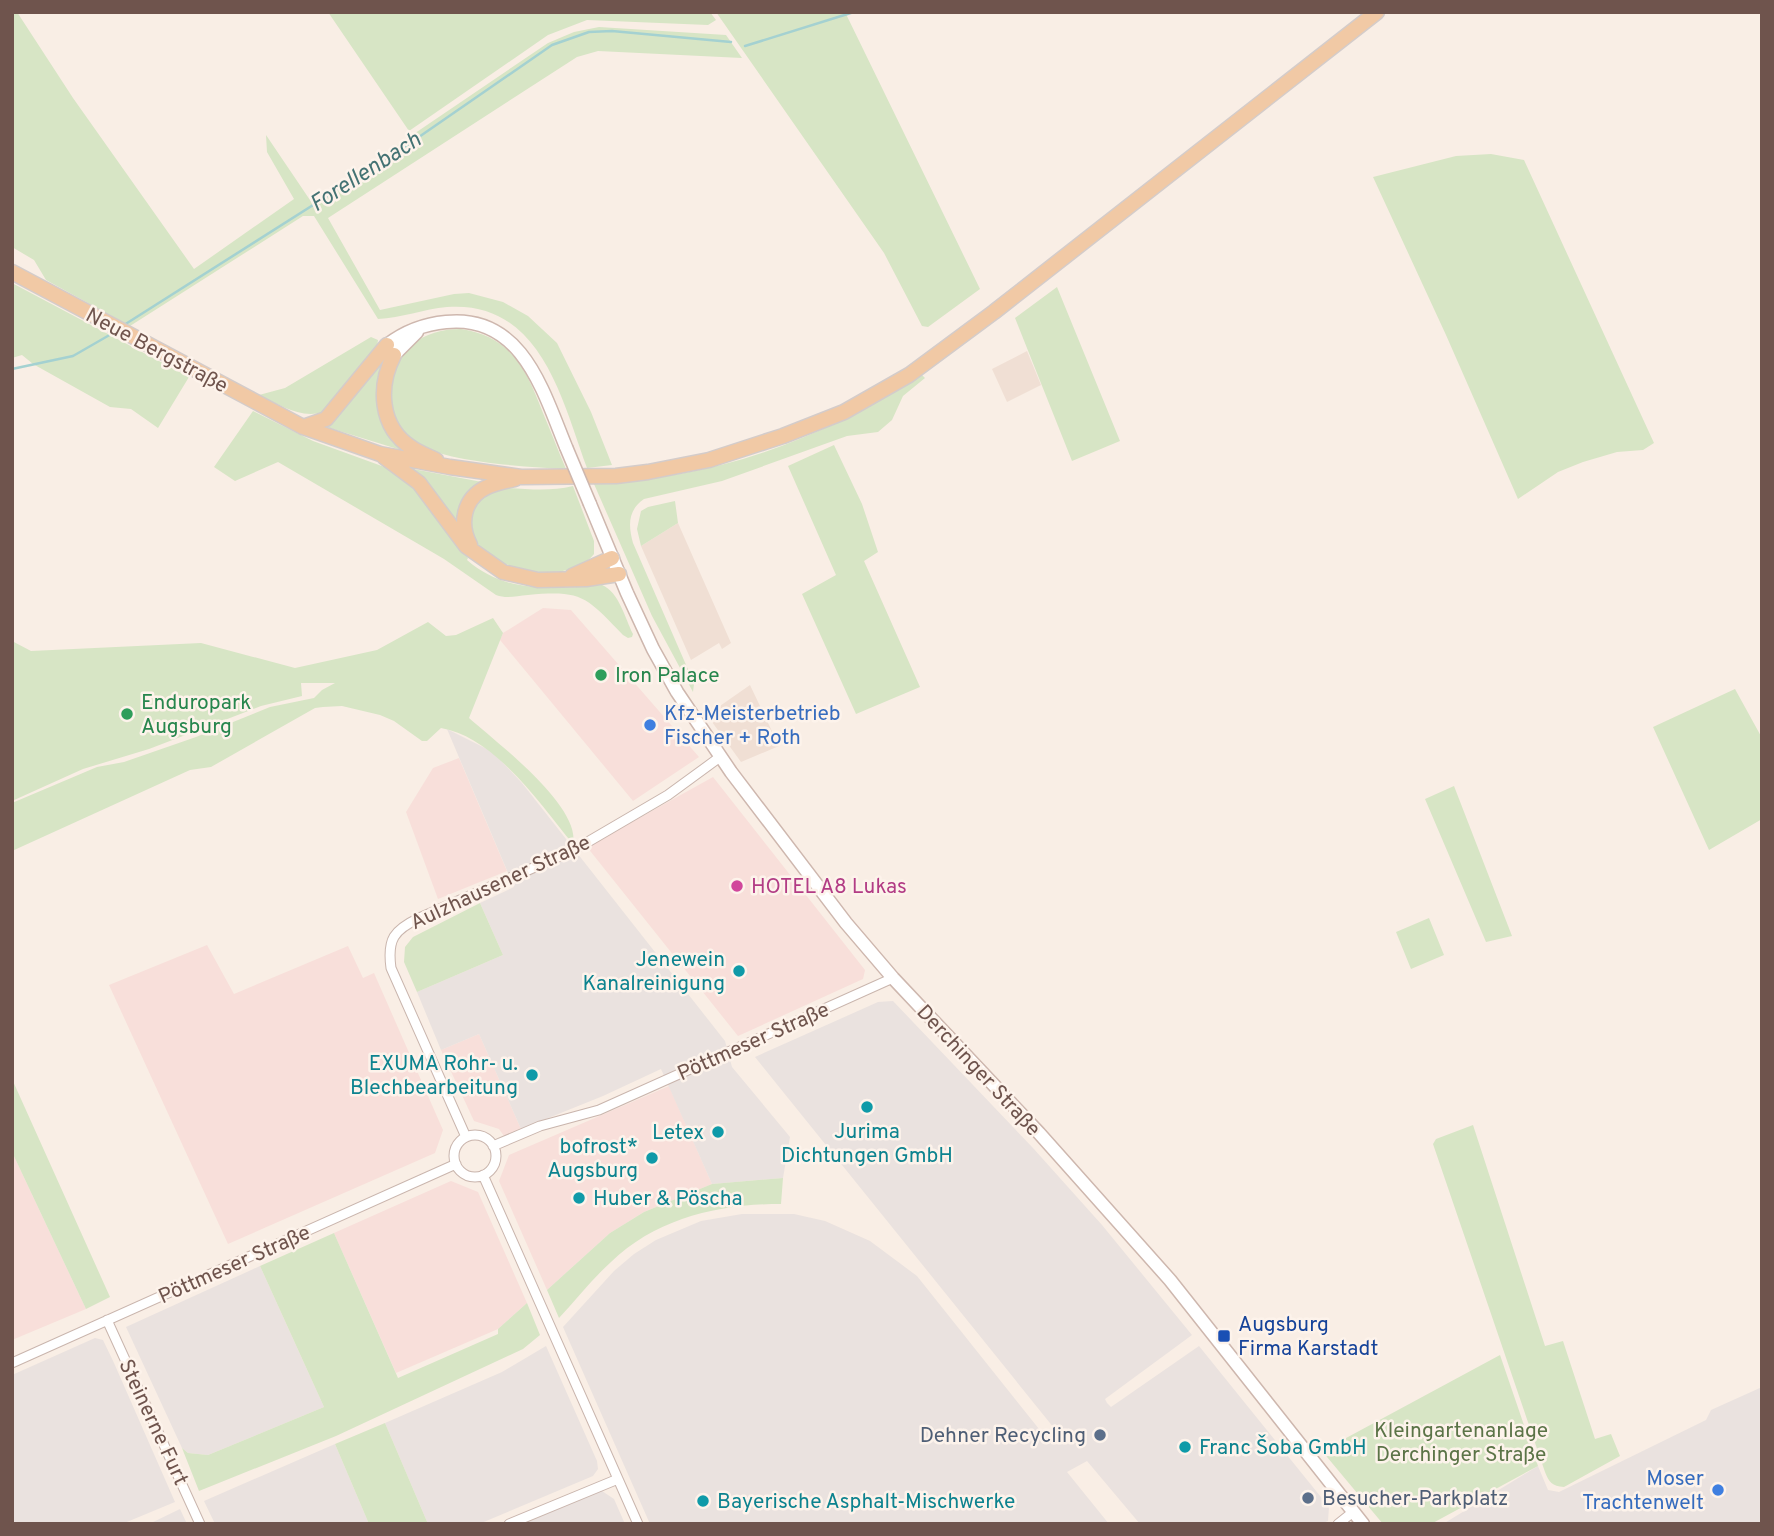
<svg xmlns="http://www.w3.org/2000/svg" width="1774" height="1536" viewBox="0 0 1774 1536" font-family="Overpass,sans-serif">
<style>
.residential{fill:#f0dfd4}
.commercial{fill:#f8dfda}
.industrial{fill:#eae2df}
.green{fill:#d7e5c5}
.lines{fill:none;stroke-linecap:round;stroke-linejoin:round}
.stream{stroke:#a4d1d1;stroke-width:2.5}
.minor-casing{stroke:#c9b5ad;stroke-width:11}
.secondary-casing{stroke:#ceb7ae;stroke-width:15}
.primary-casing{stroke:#d4ccca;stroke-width:17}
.minor{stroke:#fff;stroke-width:9}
.secondary{stroke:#fff;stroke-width:12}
.primary{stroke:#f1c9a5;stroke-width:14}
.secondary-bridge-casing{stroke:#ceb7ae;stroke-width:15;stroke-linecap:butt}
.secondary-bridge{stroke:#fff;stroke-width:12}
.leisure-dot{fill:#2e9e5b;stroke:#fdf3eb;stroke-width:2.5}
.shop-dot{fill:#3f7fe0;stroke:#fdf3eb;stroke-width:2.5}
.hotel-dot{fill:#d1479c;stroke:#fdf3eb;stroke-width:2.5}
.culture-dot{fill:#0f9aa8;stroke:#fdf3eb;stroke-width:2.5}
.transit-dot{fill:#1a4fb4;stroke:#fdf3eb;stroke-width:2.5}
.service-dot{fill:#5c6f8a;stroke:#fdf3eb;stroke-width:2.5}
.labels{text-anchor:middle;stroke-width:5;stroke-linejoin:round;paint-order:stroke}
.street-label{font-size:21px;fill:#6f544d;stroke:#fdf3eb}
.leisure-label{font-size:21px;fill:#27864d;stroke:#fdf3eb;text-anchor:start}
.shop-label{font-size:21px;fill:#366cbe;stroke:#fdf3eb;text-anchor:start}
.hotel-label{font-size:21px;fill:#b23c85;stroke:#fdf3eb;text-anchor:start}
.culture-label{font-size:21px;fill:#0d838f;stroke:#fdf3eb;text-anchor:end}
.transit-label{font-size:21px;fill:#164399;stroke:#fdf3eb;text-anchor:start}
.park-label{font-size:21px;fill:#5b7447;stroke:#fdf3eb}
.service-label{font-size:21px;fill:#4e5e75;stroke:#fdf3eb;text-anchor:end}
.water-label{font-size:23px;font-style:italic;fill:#437273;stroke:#fdf3eb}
</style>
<rect width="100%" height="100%" fill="#f9eee5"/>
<!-- residential -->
<path class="residential" d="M 1027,351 L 1041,385 L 1007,402 L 992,369 Z
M 678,523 L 731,643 L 722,649 L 719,643 L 691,660 L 641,546 Z
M 750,685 L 779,746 L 741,762 L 707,715 Z"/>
<!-- commercial -->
<path class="commercial" d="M 543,608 L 571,610 L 699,757 L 633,801 L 500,640 L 503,633 Z
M 459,758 L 507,871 L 438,899 L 406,812 L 433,768 Z
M 713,777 L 865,970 L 863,979 L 738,1036 L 587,847 Z
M 207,945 L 234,994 L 348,946 L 363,978 L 374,973 L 443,1130 L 435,1153 L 228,1244 L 109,985 Z
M 479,1034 L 521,1129 L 504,1136 L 499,1129 L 474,1121 L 441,1050 Z
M 669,1086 L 712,1184 L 644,1212 L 610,1233 L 547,1290 L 499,1181 L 509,1155 Z
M 12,1152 L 86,1309 L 12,1340 Z
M 451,1181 L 478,1192 L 527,1303 L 498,1329 L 396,1373 L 334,1233 Z"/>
<!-- industrial -->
<path class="industrial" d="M 447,729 L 493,752 L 522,783 L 725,1041 L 732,1067 L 790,1137 L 783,1178 L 712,1184 L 661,1069 L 603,1096 L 521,1129 L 479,1034 L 441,1050 L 417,992 L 503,955 L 480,903 L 514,887 Z
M 893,1001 L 1033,1148 L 1102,1225 L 1192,1335 L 1105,1399 L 1107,1403 L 1111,1407 L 1199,1346 L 1329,1507 L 1328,1521 L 1320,1524 L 1140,1524 L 1087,1461 L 1067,1472 L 1109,1524 L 650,1524 L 563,1327 L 614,1271 L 634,1254 L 656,1240 L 701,1221 L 742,1214 L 794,1214 L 825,1221 L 870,1241 L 917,1276 L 1047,1439 L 1058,1433 L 755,1057 L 878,1002 Z
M 260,1266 L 324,1407 L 208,1455 L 188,1453 L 182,1448 L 126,1327 Z
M 95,1338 L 103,1340 L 114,1363 L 175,1502 L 122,1524 L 12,1524 L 12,1375 Z
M 546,1346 L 597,1461 L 598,1469 L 593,1476 L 479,1524 L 428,1524 L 385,1423 L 502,1372 Z
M 1762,1387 L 1762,1524 L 1443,1524 L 1538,1466 L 1548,1490 L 1559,1492 L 1706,1420 L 1711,1410 Z
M 335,1444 L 369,1524 L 215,1524 L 204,1501 Z
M 602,1491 L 614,1499 L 625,1524 L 522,1524 Z
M 180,1509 L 187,1524 L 149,1524 Z"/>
<!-- green -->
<path class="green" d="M 12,12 L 17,12 L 73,98 L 194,269 L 294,199 L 267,152 L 266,135 L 312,203 L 548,43 L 574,32 L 599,27 L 726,35 L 742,58 L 598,51 L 577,57 L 328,218 L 380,310 L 454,294 L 469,293 L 503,302 L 528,316 L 557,343 L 591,412 L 612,465 L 587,468 C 562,400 541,300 447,307 C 424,309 401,318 378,319 L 314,216 L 303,216 L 130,326 L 46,280 L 34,260 L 12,247 Z
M 328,12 L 710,12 L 716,20 L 708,25 L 587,20 L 548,35 L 409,131 Z
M 716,12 L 845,12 L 980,289 L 928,327 L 922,326 L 884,253 Z
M 1491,154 L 1524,160 L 1654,443 L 1643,450 L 1617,452 L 1583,462 L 1558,472 L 1518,499 L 1446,335 L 1373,177 L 1456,156 Z
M 12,283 L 189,377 L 158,428 L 131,409 L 110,407 L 33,364 L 22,355 L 12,358 Z
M 1057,287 L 1120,441 L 1072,461 L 1015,318 Z
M 461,329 C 512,337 526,369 543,413 C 551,432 558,450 566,469 C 529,467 449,463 418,444 C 384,423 383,372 411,346 C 425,333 443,329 461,329 Z
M 371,337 L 378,340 L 377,347 L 324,412 C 300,419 280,405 259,395 L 285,388 Z
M 384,360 C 375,386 373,416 392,439 C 396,444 401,447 404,451 L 320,425 Z
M 921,374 L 925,378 L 903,396 L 892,420 L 878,432 L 847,436 L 722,481 L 644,499 C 628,510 628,525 633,543 L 690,674 L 694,684 L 693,692 L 652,616 L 594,484 C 622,482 651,479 679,474 C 765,459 848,423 921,374 Z
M 253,411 L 313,441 L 390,469 L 412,484 L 468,558 L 467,560 C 506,594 553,589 602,585 C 619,592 625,618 633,634 L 632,637 L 628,638 L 623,635 C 586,597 583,590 528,595 C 516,596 507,599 496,595 L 444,559 L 278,462 L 235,481 L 214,467 Z
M 834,445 L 862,504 L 878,552 L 864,561 L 920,687 L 856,714 L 802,594 L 836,575 L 788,466 Z
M 408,468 L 482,482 C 463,494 456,507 459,530 Z
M 573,486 L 594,541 L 594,554 C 563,595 447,561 473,509 C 479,498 486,493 498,490 C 506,487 516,489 525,489 C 541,490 557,490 573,486 Z
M 675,501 L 678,523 L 641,546 L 637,529 L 641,511 L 648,507 Z
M 493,618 L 503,633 L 469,718 C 496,742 581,806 573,844 C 540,804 495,737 441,728 L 427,741 L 422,741 L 394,721 L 380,715 L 342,706 L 323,707 L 315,708 L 211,767 L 190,770 L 12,851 L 12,803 L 97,767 L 124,762 L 196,737 L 270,707 L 314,698 L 322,690 L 335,683 L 301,683 L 302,696 L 261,706 L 149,749 L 83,769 L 12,801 L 12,641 L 31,651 L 201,643 L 295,668 L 377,650 L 428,622 L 446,636 L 456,635 Z
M 1735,689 L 1762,738 L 1762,819 L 1709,850 L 1653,727 Z
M 1454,786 L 1512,936 L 1486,942 L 1425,799 Z
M 480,903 L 503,955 L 417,992 L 404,962 L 405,947 L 413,937 Z
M 1429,918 L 1444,955 L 1411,969 L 1396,932 Z
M 12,1079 L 110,1297 L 86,1309 L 12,1152 Z
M 1473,1125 L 1545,1346 L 1563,1341 L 1595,1439 L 1611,1434 L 1620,1456 L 1564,1487 C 1552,1486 1549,1482 1545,1472 L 1433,1144 L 1436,1139 Z
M 783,1178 L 781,1204 C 719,1204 657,1218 611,1262 C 592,1279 576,1300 559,1318 L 547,1290 L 610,1233 L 644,1212 L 712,1184 Z
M 334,1233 L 398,1378 L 498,1334 L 498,1329 L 527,1303 L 540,1335 L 523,1349 L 336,1436 L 199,1491 L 182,1448 L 188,1453 L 208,1455 L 324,1407 L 260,1266 Z
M 1500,1355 L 1538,1466 L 1431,1524 L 1383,1524 L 1322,1451 Z
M 385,1423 L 428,1524 L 369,1524 L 335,1444 Z"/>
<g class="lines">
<!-- stream -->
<path class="stream" d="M 745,46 L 854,12
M 124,325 L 403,148 L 552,45 L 589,32 L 612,31 L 731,42
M 12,369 L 73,356 L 113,333"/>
<!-- minor casing -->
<g class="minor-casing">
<path id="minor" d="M454 1156a21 21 0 1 1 42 0a21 21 0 1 1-42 0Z
M 466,1137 L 391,968 C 387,939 394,930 419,918 L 574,850 L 668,795 L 720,757
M 493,1146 L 540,1126 L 599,1110 L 893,978
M 483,1175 L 638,1524
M 107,1320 L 200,1524
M 12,1363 L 456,1164
M 509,1524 L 618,1479
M 1338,1524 L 1353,1512"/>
</g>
<!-- secondary casing -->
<g class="secondary-casing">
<path id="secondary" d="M 387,345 C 404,332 424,324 446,322 C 522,314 543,391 566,447
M 394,355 L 417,332
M 590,504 L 627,593 L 653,649 L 677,692 L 731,772 L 846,923 L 893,978 L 1039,1133 L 1170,1280 L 1363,1524"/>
</g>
<!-- primary casing -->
<g class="primary-casing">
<path id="primary" d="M 12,272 L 303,427 L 380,454 L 450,467 L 521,477 L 616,476 L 648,472 L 709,460 L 783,436 L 844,412 L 909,375 L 994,312 L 1377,12
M 394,355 C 378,386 379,427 412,448 C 419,453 428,456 436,460
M 303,427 L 326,419 L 387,345
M 384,457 L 419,483 L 466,546 L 503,572 L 538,580 L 586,579 L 619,574
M 470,545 C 459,524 463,498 487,487 C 496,483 506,481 515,479
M 572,576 L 612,558"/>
</g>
<!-- minor -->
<use href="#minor" class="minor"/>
<!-- secondary -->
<use href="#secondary" class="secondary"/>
<!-- primary -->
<use href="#primary" class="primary"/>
<!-- secondary-bridge casing -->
<g class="secondary-bridge-casing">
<path id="secondary-bridge" d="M 566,447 L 590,504"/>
</g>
<!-- secondary-bridge -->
<use href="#secondary-bridge" class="secondary-bridge"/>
</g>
<!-- markers -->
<g class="leisure-dot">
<circle cx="601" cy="675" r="7"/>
<circle cx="127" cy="714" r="7"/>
</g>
<g class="shop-dot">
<circle cx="650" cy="725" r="7"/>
<circle cx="1718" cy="1490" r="7"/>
</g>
<circle class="hotel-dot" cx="737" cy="886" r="7"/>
<g class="culture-dot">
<circle cx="739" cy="971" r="7"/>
<circle cx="532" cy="1075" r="7"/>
<circle cx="867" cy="1107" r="7"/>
<circle cx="718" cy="1132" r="7"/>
<circle cx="652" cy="1158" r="7"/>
<circle cx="579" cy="1198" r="7"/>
<circle cx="1185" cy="1447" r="7"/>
<circle cx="703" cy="1501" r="7"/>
</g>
<rect class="transit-dot" x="1217" y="1329" width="14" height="14" rx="3.5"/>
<g class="service-dot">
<circle cx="1100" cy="1435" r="7"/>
<circle cx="1308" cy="1498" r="7"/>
</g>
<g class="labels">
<!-- street labels -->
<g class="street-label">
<text transform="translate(157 350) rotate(28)" y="7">Neue Bergstraße</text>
<text transform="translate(500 882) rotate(-25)" y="7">Aulzhausener Straße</text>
<text transform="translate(753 1041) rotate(-24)" y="7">Pöttmeser Straße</text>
<text transform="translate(979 1070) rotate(47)" y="7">Derchinger Straße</text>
<text transform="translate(234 1264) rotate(-24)" y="7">Pöttmeser Straße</text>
<text transform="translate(154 1422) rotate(65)" y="7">Steinerne Furt</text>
</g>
<!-- leisure labels -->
<g class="leisure-label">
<text x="615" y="682">Iron Palace</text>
<text x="141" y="709">Enduropark<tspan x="141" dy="24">Augsburg</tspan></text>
</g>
<!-- shop labels -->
<g class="shop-label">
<text x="664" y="720">Kfz-Meisterbetrieb<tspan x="664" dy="24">Fischer + Roth</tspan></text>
<text x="1704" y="1485" text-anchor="end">Moser<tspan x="1704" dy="24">Trachtenwelt</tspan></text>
</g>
<!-- hotel labels -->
<g class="hotel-label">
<text x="751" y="893">HOTEL A8 Lukas</text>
</g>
<!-- culture labels -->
<g class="culture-label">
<text x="725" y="966">Jenewein<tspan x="725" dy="24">Kanalreinigung</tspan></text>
<text x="518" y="1070">EXUMA Rohr- u.<tspan x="518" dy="24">Blechbearbeitung</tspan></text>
<text x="867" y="1138" text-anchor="middle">Jurima<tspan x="867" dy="24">Dichtungen GmbH</tspan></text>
<text x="704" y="1139">Letex</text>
<text x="638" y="1153">bofrost*<tspan x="638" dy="24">Augsburg</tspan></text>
<text x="593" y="1205" text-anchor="start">Huber &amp; Pöscha</text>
<text x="1199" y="1454" text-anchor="start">Franc Šoba GmbH</text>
<text x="717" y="1508" text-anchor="start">Bayerische Asphalt-Mischwerke</text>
</g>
<!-- transit labels -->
<g class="transit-label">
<text x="1238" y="1331">Augsburg<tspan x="1238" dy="24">Firma Karstadt</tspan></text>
</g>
<!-- park labels -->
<g class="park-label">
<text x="1461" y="1437">Kleingartenanlage<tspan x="1461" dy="24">Derchinger Straße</tspan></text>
</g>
<!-- service labels -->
<g class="service-label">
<text x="1086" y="1442">Dehner Recycling</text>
<text x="1322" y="1505" text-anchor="start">Besucher-Parkplatz</text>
</g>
<!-- water labels -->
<g class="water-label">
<text transform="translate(365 171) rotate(-33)" y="8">Forellenbach</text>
</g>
</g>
<!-- border -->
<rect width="1774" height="1536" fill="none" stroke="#6f544d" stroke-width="28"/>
</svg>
